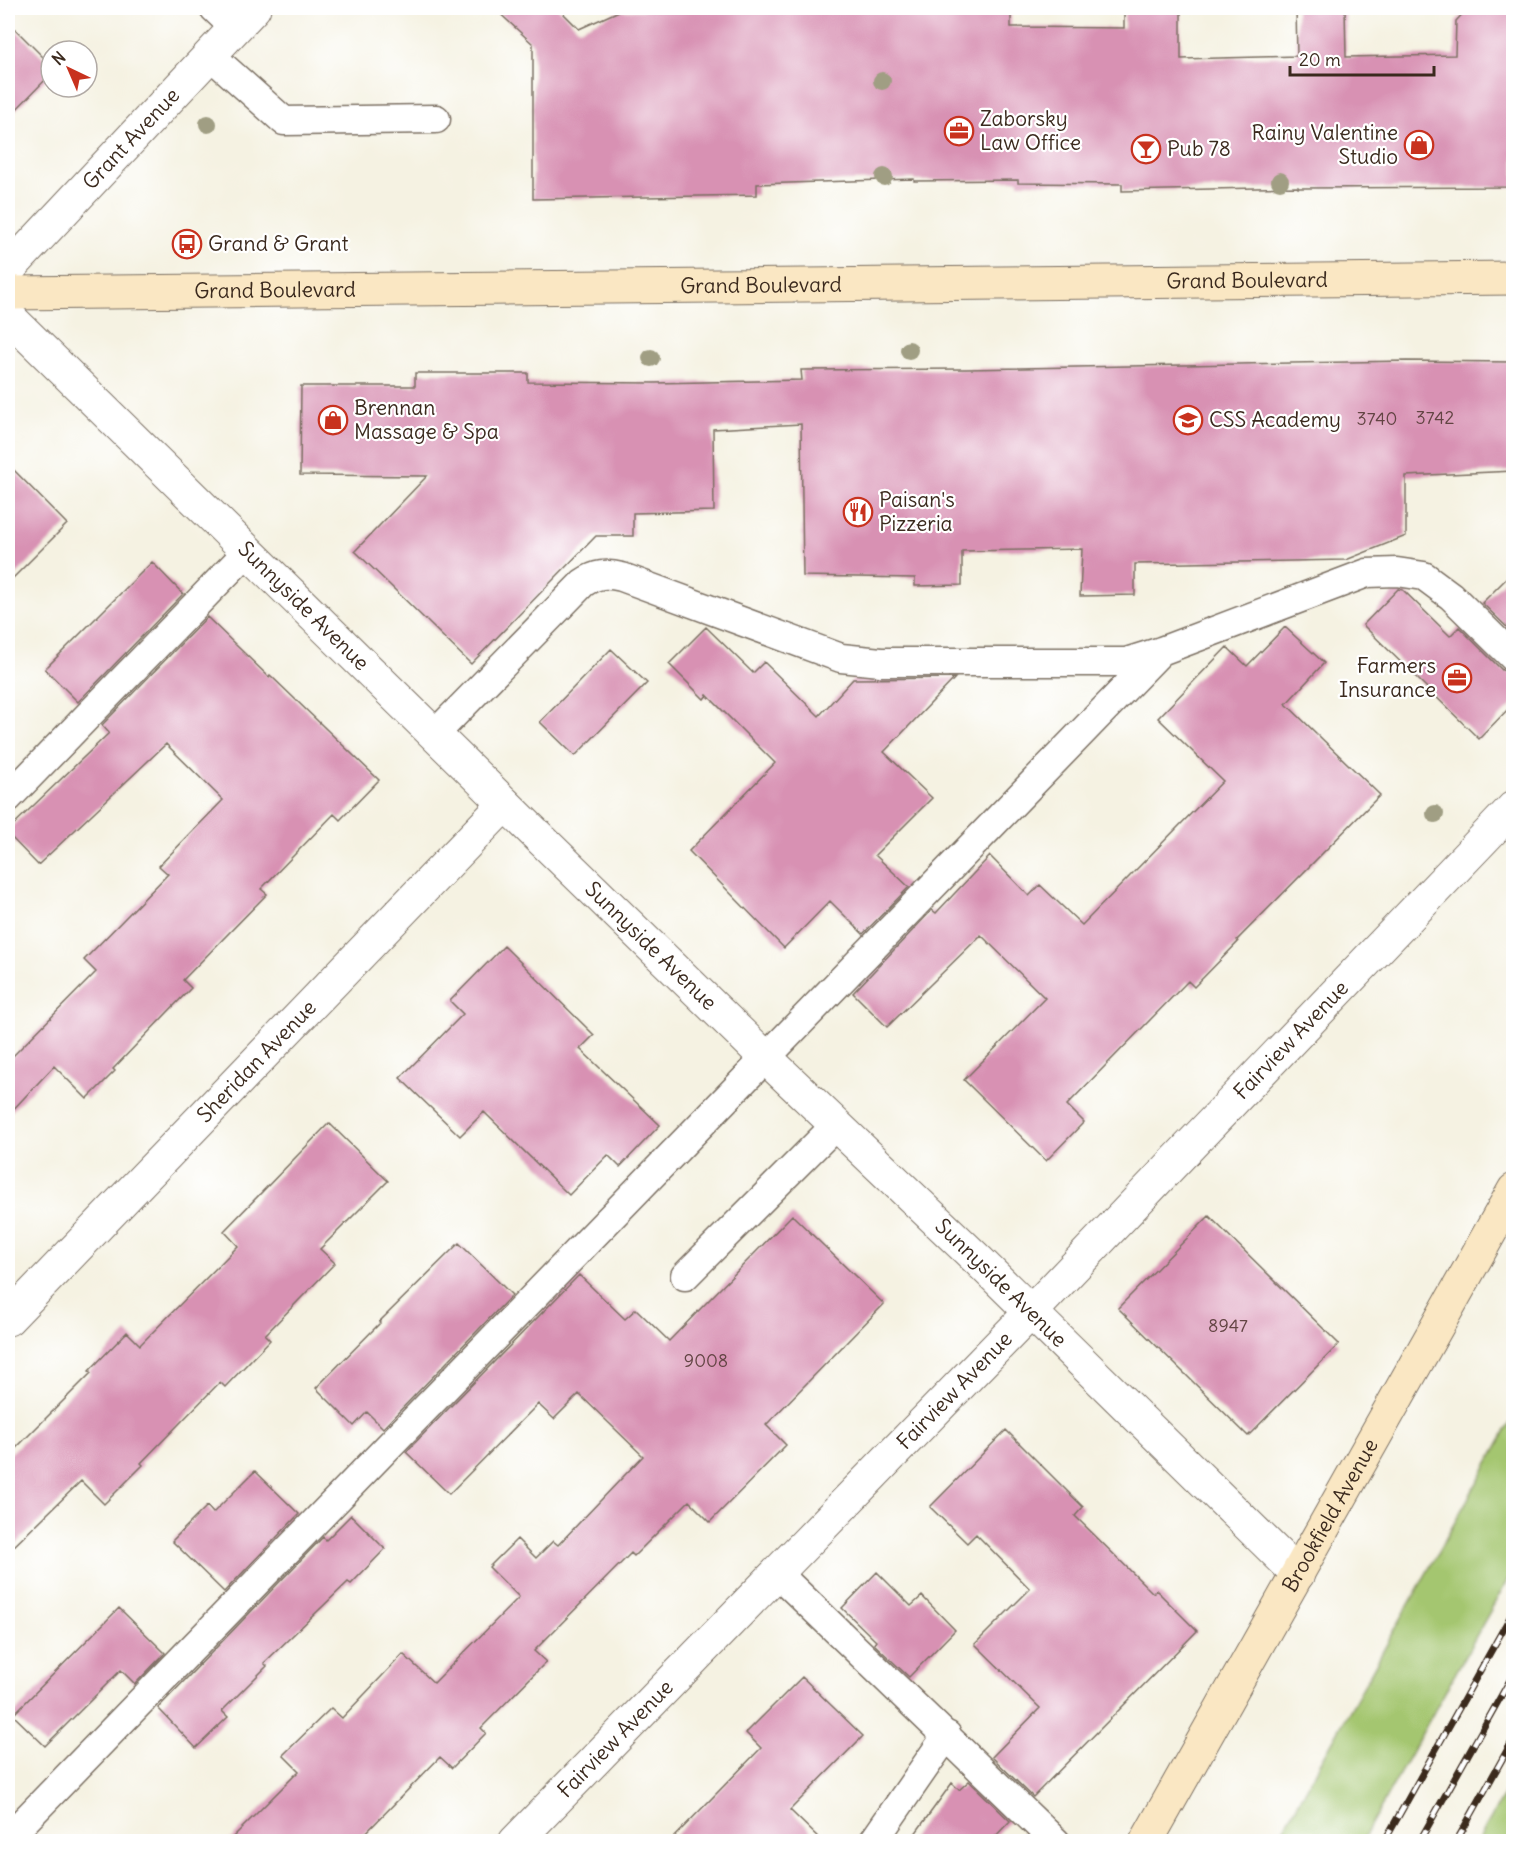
<svg xmlns="http://www.w3.org/2000/svg" width="1521" height="1849" viewBox="0 0 1521 1849" font-family="Delius,sans-serif">
<style>
.green{fill:#a4c66f;stroke:#707846;stroke-width:1.5}
.building{fill:#d891b3}
.lines{fill:none;stroke-linecap:round;stroke-linejoin:round}
.lane-casing{stroke:#7c7063;stroke-width:31}
.street-casing{stroke:#7c7063;stroke-width:35}
.secondary-casing{stroke:#7c7063;stroke-width:35}
.lane{stroke:#fff;stroke-width:28}
.street{stroke:#fff;stroke-width:33}
.secondary{stroke:#fae7c3;stroke-width:33}
.rail-casing{stroke:#3b2a1e;stroke-width:7}
.rail{stroke:#fff;stroke-width:4.5;stroke-dasharray:14;stroke-linecap:butt}
.tree{fill:#a09e83}
.labels{text-anchor:middle;stroke-width:4.5;stroke-linejoin:round;paint-order:stroke}
.number-label{font-size:18px;fill:#624443}
.poi-label{font-size:21px;fill:#3b2a1e;stroke:#fff;text-anchor:start}
.street-label{font-size:21px;fill:#3b2a1e;stroke:#fff}
</style>
<rect width="100%" height="100%" fill="#fff"/>
<filter id="ink" filterUnits="userSpaceOnUse"><feTurbulence type="fractalNoise" baseFrequency=".0167" numOctaves="2"/><feDisplacementMap in="SourceGraphic" scale="12" xChannelSelector="R" yChannelSelector="G"/><feConvolveMatrix kernelMatrix="1 2 1 2 8 2 1 2 1" color-interpolation-filters="sRGB"/></filter>
<filter id="wash" filterUnits="userSpaceOnUse"><feTurbulence type="fractalNoise" baseFrequency=".008" numOctaves="4" result="noise"/><feDisplacementMap in="SourceGraphic" scale="24" xChannelSelector="R" yChannelSelector="G"/><feGaussianBlur stdDeviation="1.35" result="paint"/><feColorMatrix in="noise" values="0 0 0 0 0 0 0 0 0 0 0 0 0 0 0 0 0 1.4 0 .05"/><feComposite in="paint" operator="in"/></filter>
<g filter="url(#wash)">
<rect width="100%" height="100%" fill="#f5f2e2"/>
<!-- green -->
<path class="green" d="M 1513,1418 L 1513,1570 L 1362,1841 L 1277,1841 Z
M 1513,1778 L 1513,1841 L 1478,1841 Z"/>
<g id="blocks">
<!-- building -->
<path class="building" d="M 494,8 L 558,8 L 579,29 L 619,11 L 699,8 L 1011,8 L 1011,27 L 1124,28 L 1124,8 L 1181,8 L 1181,59 L 1297,56 L 1296,8 L 1345,8 L 1346,57 L 1455,55 L 1456,21 L 1468,8 L 1514,8 L 1514,187 L 1298,188 L 1298,187 L 1122,191 L 1122,184 L 1018,183 L 1018,180 L 914,181 L 914,179 L 757,184 L 757,195 L 533,199 L 533,44 Z
M 8,22 L 51,65 L 51,74 L 8,118 Z
M 1407,361 L 1514,362 L 1514,471 L 1406,476 L 1406,536 L 1346,560 L 1135,564 L 1135,595 L 1080,596 L 1082,549 L 962,551 L 962,585 L 915,586 L 915,578 L 803,576 L 801,424 L 713,429 L 714,511 L 633,513 L 633,536 L 596,536 L 471,664 L 355,551 L 427,476 L 300,475 L 301,386 L 415,386 L 415,373 L 528,373 L 528,382 L 654,383 L 802,380 L 801,370 L 966,369 Z
M 8,464 L 67,524 L 8,583 Z
M 152,562 L 183,594 L 78,702 L 45,669 Z
M 1514,571 L 1514,634 L 1482,603 Z
M 1398,589 L 1403,590 L 1450,636 L 1459,627 L 1502,670 L 1514,674 L 1514,703 L 1479,739 L 1363,625 Z
M 207,617 L 269,677 L 270,675 L 379,780 L 340,820 L 334,814 L 261,889 L 267,894 L 183,980 L 191,988 L 113,1069 L 115,1071 L 87,1099 L 54,1066 L 8,1115 L 8,1061 L 96,972 L 84,960 L 168,874 L 159,866 L 223,800 L 166,744 L 38,865 L 8,834 L 8,830 L 109,733 L 102,725 Z
M 706,627 L 753,673 L 764,662 L 819,716 L 853,679 L 955,678 L 884,752 L 932,798 L 875,855 L 909,887 L 863,934 L 830,901 L 784,948 L 689,851 L 775,763 L 707,695 L 704,699 L 669,664 Z
M 1285,627 L 1324,663 L 1286,704 L 1380,795 L 1237,940 L 1238,942 L 1194,987 L 1188,981 L 1067,1105 L 1084,1122 L 1046,1161 L 964,1080 L 1045,998 L 981,935 L 887,1027 L 853,993 L 932,910 L 936,913 L 990,856 L 1029,896 L 1040,885 L 1082,925 L 1223,781 L 1158,718 L 1227,647 L 1247,666 Z
M 611,649 L 647,683 L 575,756 L 540,722 Z
M 504,946 L 594,1035 L 580,1049 L 660,1125 L 620,1167 L 608,1155 L 569,1195 L 484,1112 L 460,1136 L 400,1078 L 463,1014 L 450,1001 Z
M 329,1123 L 388,1181 L 320,1249 L 335,1263 L 265,1335 L 270,1340 L 225,1387 L 220,1382 L 141,1463 L 143,1465 L 104,1504 L 81,1481 L 8,1552 L 8,1456 L 91,1373 L 89,1371 L 127,1332 L 140,1345 L 238,1246 L 224,1231 Z
M 792,1215 L 884,1304 L 766,1425 L 786,1445 L 710,1522 L 689,1501 L 634,1556 L 631,1553 L 534,1651 L 546,1662 L 481,1728 L 486,1733 L 452,1768 L 440,1757 L 357,1842 L 228,1842 L 299,1771 L 283,1755 L 331,1708 L 342,1718 L 403,1654 L 434,1683 L 519,1597 L 489,1567 L 517,1539 L 536,1558 L 553,1541 L 558,1545 L 643,1456 L 579,1394 L 554,1419 L 538,1404 L 449,1494 L 406,1452 L 579,1275 L 625,1319 L 636,1309 L 669,1341 Z
M 1209,1216 L 1339,1344 L 1248,1436 L 1118,1308 Z
M 459,1243 L 512,1295 L 383,1428 L 367,1412 L 354,1426 L 316,1388 L 380,1323 L 379,1322 Z
M 1006,1430 L 1083,1507 L 1075,1516 L 1153,1593 L 1156,1590 L 1197,1631 L 1033,1797 L 992,1757 L 1040,1708 L 975,1644 L 1030,1589 L 976,1534 L 967,1543 L 930,1507 Z
M 255,1471 L 299,1514 L 224,1592 L 172,1541 L 207,1506 L 213,1513 Z
M 351,1515 L 385,1549 L 351,1584 L 348,1582 L 264,1663 L 267,1666 L 222,1711 L 228,1717 L 196,1748 L 158,1708 L 323,1537 L 326,1540 Z
M 877,1572 L 911,1606 L 922,1596 L 955,1630 L 909,1677 L 874,1644 L 876,1641 L 842,1608 Z
M 119,1608 L 165,1653 L 135,1684 L 121,1670 L 45,1746 L 13,1715 Z
M 802,1677 L 863,1736 L 790,1810 L 823,1842 L 669,1842 L 761,1748 L 746,1733 Z
M 969,1781 L 1010,1821 L 990,1842 L 909,1842 L 952,1783 L 959,1790 Z"/>
</g>
</g>
<g filter="url(#ink)">
<use href="#blocks" fill-opacity="0" stroke="#7c7063" stroke-width="1.5"/>
<g class="lines">
<!-- lane casing -->
<g class="lane-casing">
<path id="lane" d="M 214,8 L 235,28
M 210,55 L 284,121 L 436,119
M 435,734 L 583,583 C 596,574 606,573 622,577 L 841,658 L 881,662 L 1126,662 L 1161,651 L 1367,573 L 1397,572 L 1424,576 L 1451,596 L 1514,658
M 8,798 L 248,551
M 685,1276 L 836,1125
M 777,1573 L 1056,1842
M 8,1838 L 1161,651
M 873,1842 L 947,1735"/>
</g>
<!-- street casing -->
<g class="street-casing">
<g id="street">
<path id="s1" d="M 8,270 L 254,8"/>
<path id="s2" d="M 8,316 L 548,846 L 766,1058 L 979,1261 L 1298,1574"/>
<path id="s3" d="M 8,1319 L 505,804"/>
<path id="s4" d="M 515,1842 L 1031,1312 L 1514,807"/>
</g>
</g>
<!-- secondary casing -->
<g class="secondary-casing">
<g id="secondary">
<path id="s5" d="M 8,293 L 1514,278"/>
<path id="s6" d="M 1146,1842 L 1514,1190"/>
</g>
</g>
<!-- lane -->
<use href="#lane" class="lane"/>
<!-- street -->
<use href="#street" class="street"/>
<!-- secondary -->
<use href="#secondary" class="secondary"/>
<!-- rail casing -->
<g class="rail-casing">
<path id="rail" d="M 1384,1842 L 1514,1610
M 1419,1842 L 1514,1673
M 1456,1842 L 1514,1738"/>
</g>
<!-- rail -->
<use href="#rail" class="rail"/>
</g>
<!-- trees -->
<g class="tree">
<circle cx="882" cy="81" r="9"/>
<circle cx="208" cy="124" r="9"/>
<circle cx="884" cy="177" r="9"/>
<circle cx="1280" cy="181" r="9"/>
<circle cx="909" cy="350" r="9"/>
<circle cx="651" cy="358" r="9"/>
<circle cx="1435" cy="814" r="9"/>
</g>
</g>
<!-- icons -->
<defs>
<g id="office-ring" transform="scale(1.5)"><circle r="9.5" fill="#fff" stroke="#c8321e" stroke-width="1.5"/><path d="M-6-3h4V-5.5h4V-3h4V5H-6ZM-1-4.5V-3h2v-1.5ZM-6 0V1H6V0Z" fill="#c8321e"/></g>
<g id="shop-ring" transform="scale(1.5)"><circle r="9.5" fill="#fff" stroke="#c8321e" stroke-width="1.5"/><path d="M-5-2.5h2.3a2.7 3.5 0 0 1 5.4 0H5L5.5 6h-11ZM-1.5-2.5h3a1.5 2.3 0 0 0-3 0Z" fill="#c8321e"/></g>
<g id="bar-ring" transform="scale(1.5)"><circle r="9.5" fill="#fff" stroke="#c8321e" stroke-width="1.5"/><path d="M-6-5H6L.8 .8V4.5H3.5V6h-7V4.5H-.8V.8Z" fill="#c8321e"/></g>
<g id="bus-ring" transform="scale(1.5)"><circle r="9.5" fill="#fff" stroke="#c8321e" stroke-width="1.5"/><path d="M-5-6H5V4H4V6H2V4H-2V6H-4V4H-5ZM-3.5-4V0h7V-4ZM-3.5 1.2v1.5H-2V1.2ZM2 1.2v1.5H3.5V1.2Z" fill="#c8321e"/></g>
<g id="school-ring" transform="scale(1.5)"><circle r="9.5" fill="#fff" stroke="#c8321e" stroke-width="1.5"/><path d="M0-5L7-2L0 1L-7-2ZM-4 1L0 2.5L4 1V4Q0 6-4 4Z" fill="#c8321e"/></g>
<g id="restaurant-ring" transform="scale(1.5)"><circle r="9.5" fill="#fff" stroke="#c8321e" stroke-width="1.5"/><path d="M-5-6h1v4h1v-4h1v4h1v-4h1v5L-1.5 .5V6h-2V.5L-5-1ZM5-6V6H3V1.5H1.5Q1.5-4 5-6Z" fill="#c8321e"/></g>
</defs>
<g fill-rule="evenodd">
<use href="#office-ring" x="959" y="131"/>
<use href="#shop-ring" x="1419" y="145"/>
<use href="#bar-ring" x="1146" y="149"/>
<use href="#bus-ring" x="187" y="244"/>
<use href="#shop-ring" x="333" y="420"/>
<use href="#school-ring" x="1188" y="420"/>
<use href="#restaurant-ring" x="858" y="512"/>
<use href="#office-ring" x="1457" y="678"/>
</g>
<g class="labels">
<!-- number labels -->
<g class="number-label">
<text x="1435" y="424">3742</text>
<text x="1377" y="425">3740</text>
<text x="1228" y="1332">8947</text>
<text x="706" y="1367">9008</text>
</g>
<!-- poi labels -->
<g class="poi-label">
<text x="980" y="126">Zaborsky<tspan x="980" dy="24">Law Office</tspan></text>
<text x="1398" y="140" text-anchor="end">Rainy Valentine<tspan x="1398" dy="24">Studio</tspan></text>
<text x="1167" y="156">Pub 78</text>
<text x="208" y="251">Grand &amp; Grant</text>
<text x="354" y="415">Brennan<tspan x="354" dy="24">Massage &amp; Spa</tspan></text>
<text x="1209" y="427">CSS Academy</text>
<text x="879" y="507">Paisan's<tspan x="879" dy="24">Pizzeria</tspan></text>
<text x="1436" y="673" text-anchor="end">Farmers<tspan x="1436" dy="24">Insurance</tspan></text>
</g>
<!-- street labels -->
<g class="street-label">
<text dy="7" stroke="none"><textPath href="#s1" startOffset="180">Grant Avenue</textPath></text>
<text dy="7" stroke="none"><textPath href="#s5" startOffset="1239">Grand Boulevard</textPath></text>
<text dy="7" stroke="none"><textPath href="#s5" startOffset="753">Grand Boulevard</textPath></text>
<text dy="7" stroke="none"><textPath href="#s5" startOffset="267">Grand Boulevard</textPath></text>
<text dy="7" stroke="none"><textPath href="#s2" startOffset="414">Sunnyside Avenue</textPath></text>
<text dy="7" stroke="none"><textPath href="#s2" startOffset="900">Sunnyside Avenue</textPath></text>
<text dy="7" stroke="none"><textPath href="#s4" startOffset="1116">Fairview Avenue</textPath></text>
<text dy="7" stroke="none"><textPath href="#s3" startOffset="358">Sheridan Avenue</textPath></text>
<text dy="7" stroke="none"><textPath href="#s2" startOffset="1386">Sunnyside Avenue</textPath></text>
<text dy="7" stroke="none"><textPath href="#s4" startOffset="630">Fairview Avenue</textPath></text>
<text dy="7" stroke="none"><textPath href="#s6" startOffset="375">Brookfield Avenue</textPath></text>
<text dy="7" stroke="none"><textPath href="#s4" startOffset="144">Fairview Avenue</textPath></text>
</g>
</g>
<!-- margin -->
<rect width="1521" height="1849" fill="none" stroke="#fff" stroke-width="30"/>
<!-- north arrow -->
<g transform="translate(69 69) rotate(316)"><circle r="28" fill="#ffffff" stroke="#b1aaa5" stroke-width="1.5"/>
<path d="M0-4.5L10 22L0 15L-10 22Z" fill="#c8321e"/>
<text y="-9" font-size="16" font-weight="bold" text-anchor="middle" fill="#3b2a1e">N</text>
</g>
<!-- scale -->
<path d="M1290 66v9h144v-9" fill="none" stroke="#3b2a1e" stroke-width="3"/>
<text x="1299" y="66" font-size="18" fill="#3b2a1e" stroke="#ffffff" stroke-width="4.5" paint-order="stroke">20 m</text>
</svg>
